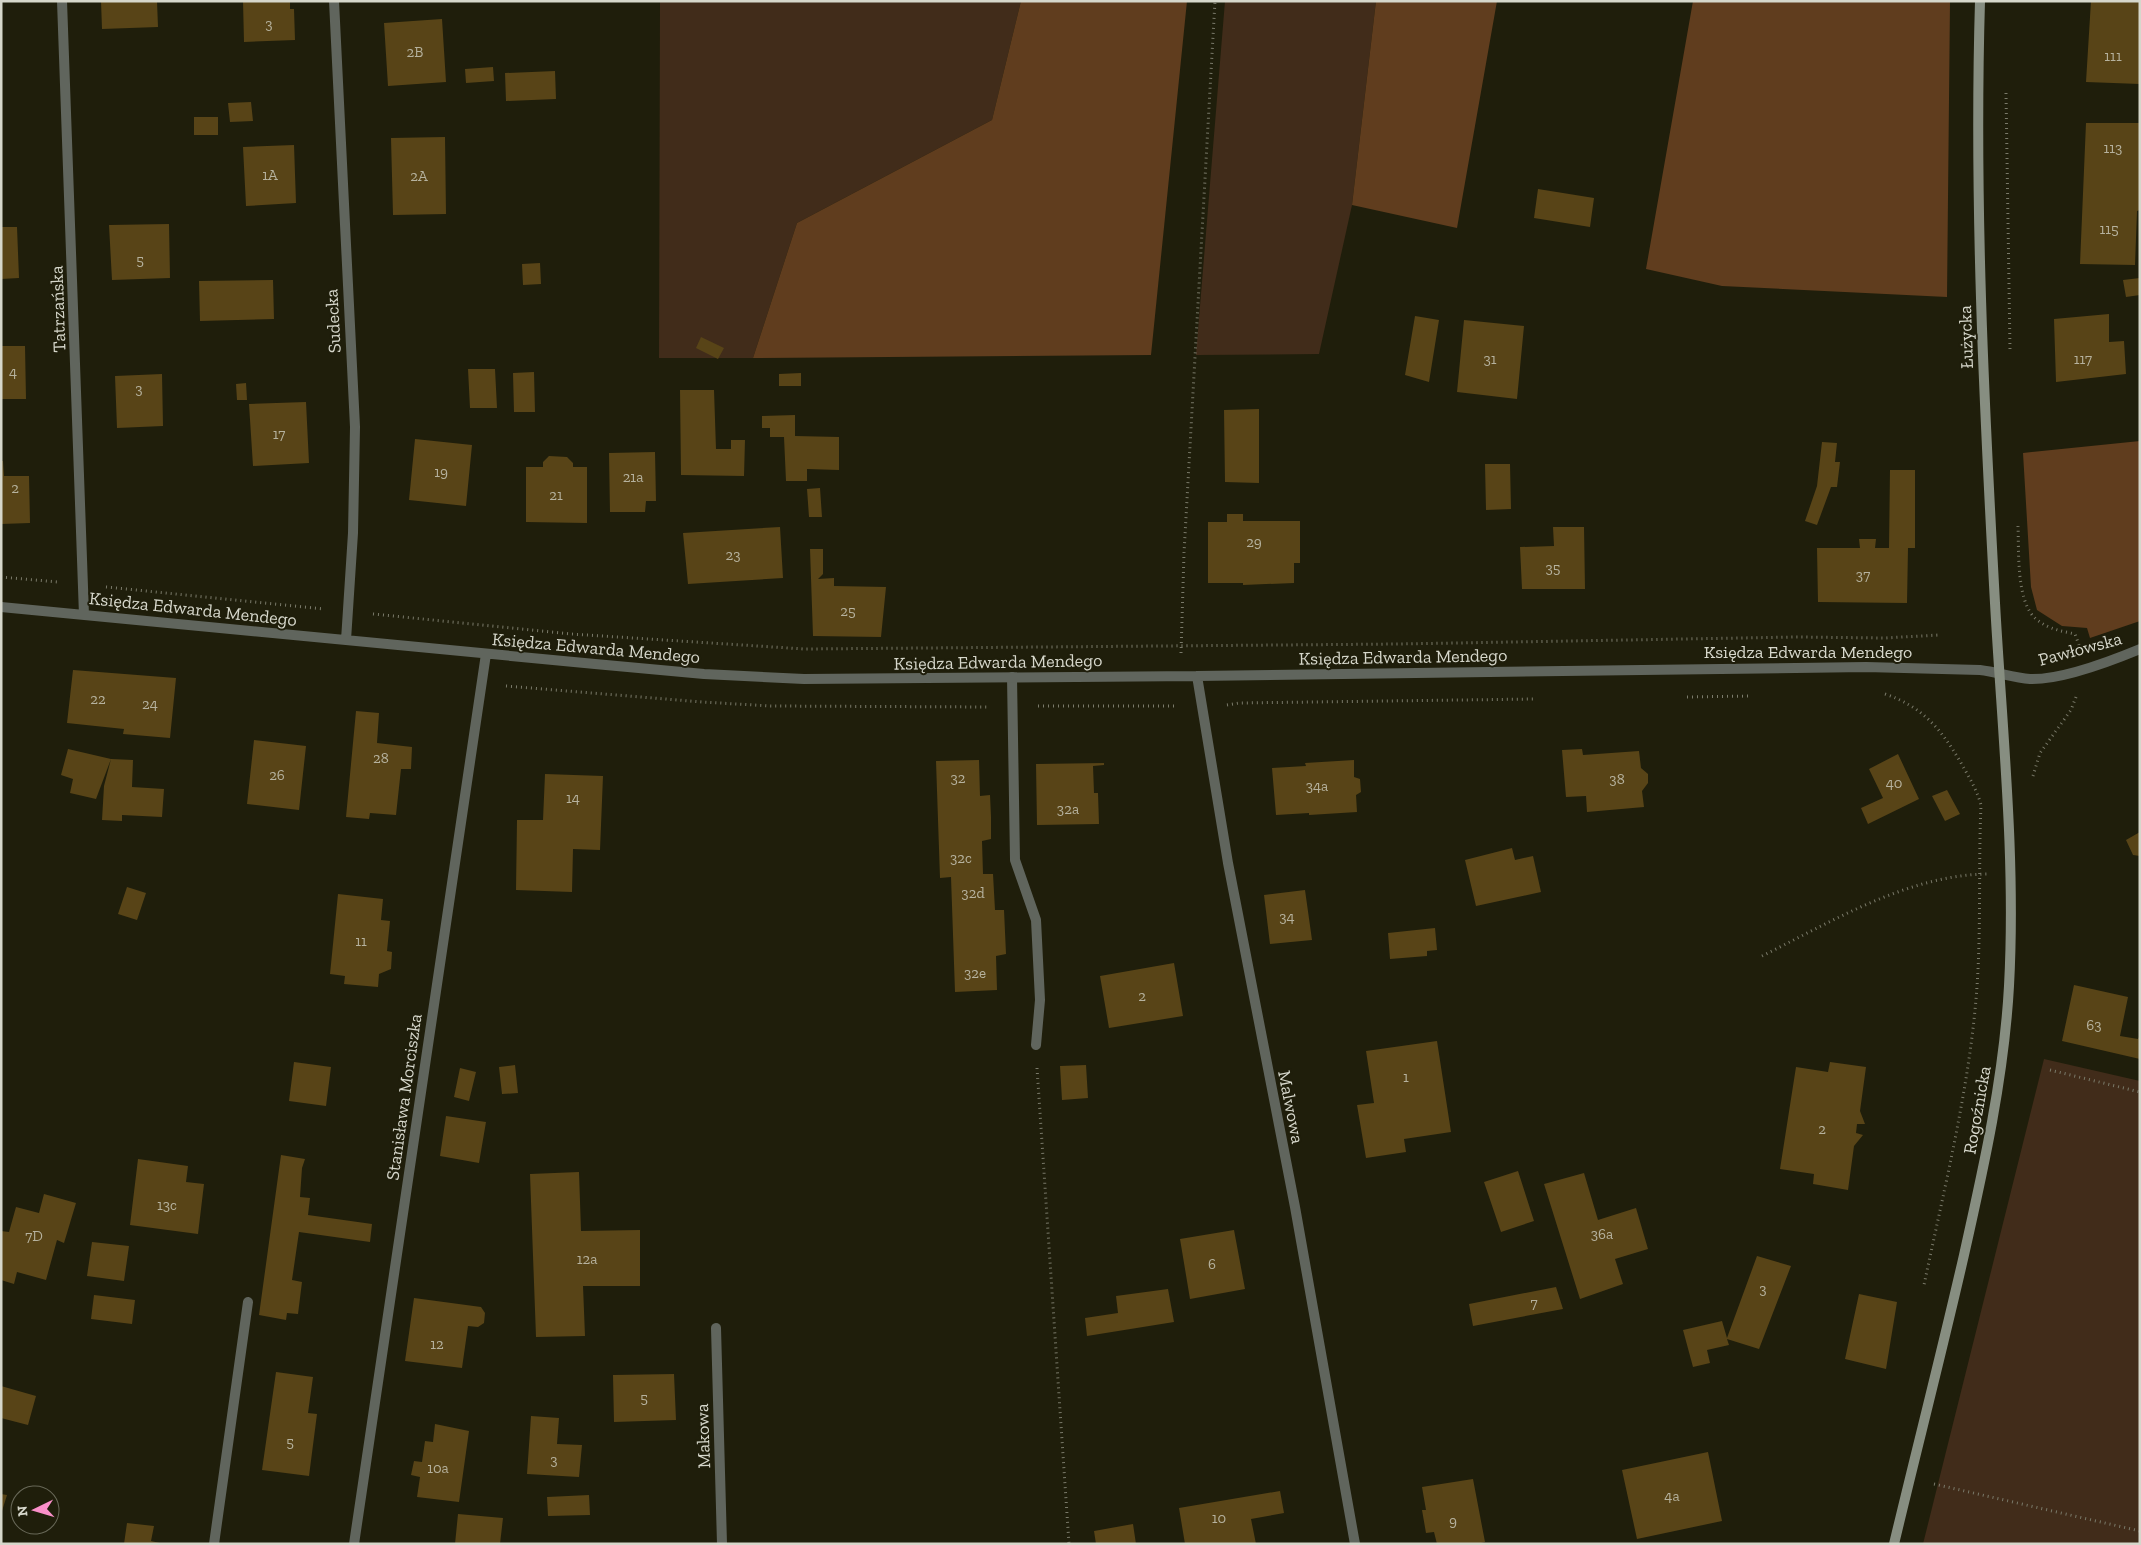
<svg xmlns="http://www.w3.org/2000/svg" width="2141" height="1545" viewBox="0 0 2141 1545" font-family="'Zilla Slab',serif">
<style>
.green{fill:#412c1a}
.forest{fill:#603d1e}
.building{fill:#584417}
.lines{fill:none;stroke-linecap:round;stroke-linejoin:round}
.path{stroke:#7a7a6a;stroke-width:3;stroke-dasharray:1 4;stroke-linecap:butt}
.lane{stroke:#60655d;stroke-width:10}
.street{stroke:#60655d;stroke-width:10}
.secondary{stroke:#878e81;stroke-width:10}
.labels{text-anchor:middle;stroke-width:4;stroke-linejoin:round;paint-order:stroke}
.number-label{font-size:15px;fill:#b6b29e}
.street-label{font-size:18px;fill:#d6d7cb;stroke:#1f1e0b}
</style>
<rect width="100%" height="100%" fill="#1f1e0b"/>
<!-- green -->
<path class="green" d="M 660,1 L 1021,1 L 992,120 L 797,223 L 753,358 L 659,358 Z
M 1225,1 L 1376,1 L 1352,205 L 1319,354 L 1196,355 Z
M 2044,1059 L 2140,1081 L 2140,1544 L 1923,1544 Z"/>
<!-- forest -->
<path class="forest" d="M 1021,1 L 1187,1 L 1151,355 L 753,358 L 797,223 L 992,120 Z
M 1376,1 L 1497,1 L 1457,228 L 1352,205 Z
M 1693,1 L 1950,1 L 1947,297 L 1722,286 L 1646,269 Z
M 2140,441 L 2140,621 L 2090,638 L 2087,628 L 2062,626 L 2037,610 L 2031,587 L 2023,453 Z"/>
<!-- building -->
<path class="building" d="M 101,1 L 157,1 L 158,27 L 102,29 Z
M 243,1 L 290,1 L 290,9 L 294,9 L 295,40 L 244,42 Z
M 2091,1 L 2140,1 L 2140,84 L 2086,82 Z
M 442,19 L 446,82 L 388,86 L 384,23 Z
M 493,67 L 494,81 L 466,83 L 465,69 Z
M 555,71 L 556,99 L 506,101 L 505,73 Z
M 251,102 L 253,121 L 230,122 L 228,103 Z
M 194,117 L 218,117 L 218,135 L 194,135 Z
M 2086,123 L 2140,123 L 2140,210 L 2137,211 L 2135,265 L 2080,264 Z
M 445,137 L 446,214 L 393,215 L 391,138 Z
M 294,145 L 296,203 L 246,206 L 243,147 Z
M 1538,189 L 1594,198 L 1590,227 L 1534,218 Z
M 169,224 L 170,278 L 112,280 L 109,225 Z
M 1,227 L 17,227 L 19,278 L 1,279 Z
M 540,263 L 541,284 L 523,285 L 522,264 Z
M 2140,278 L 2140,295 L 2126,297 L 2123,280 Z
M 273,280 L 274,319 L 200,321 L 199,281 Z
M 2109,314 L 2109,342 L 2124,341 L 2126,374 L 2056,382 L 2054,319 Z
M 1415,316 L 1439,320 L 1429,382 L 1405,375 Z
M 1464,320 L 1524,326 L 1517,399 L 1457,392 Z
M 701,337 L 724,348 L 718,359 L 696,348 Z
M 1,346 L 25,346 L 26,399 L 1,399 Z
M 468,369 L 495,369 L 497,408 L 470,408 Z
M 534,372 L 535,412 L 514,412 L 513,373 Z
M 801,373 L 801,386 L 779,386 L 779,374 Z
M 162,374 L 163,426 L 117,428 L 115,376 Z
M 246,383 L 247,400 L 237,400 L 236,384 Z
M 680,390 L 714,390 L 716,449 L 731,449 L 731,440 L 745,440 L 744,476 L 681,475 Z
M 306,402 L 309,463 L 253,466 L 249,404 Z
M 1259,409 L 1259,483 L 1225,482 L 1224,410 Z
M 795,415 L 795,436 L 839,437 L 839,470 L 807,469 L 807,481 L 786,481 L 784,437 L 770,437 L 770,428 L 762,428 L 762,416 Z
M 415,439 L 472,445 L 466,506 L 409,500 Z
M 1822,442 L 1837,443 L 1835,462 L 1840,462 L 1837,487 L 1831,487 L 1817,525 L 1805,521 L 1817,486 Z
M 655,452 L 656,501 L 646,501 L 645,512 L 610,512 L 609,453 Z
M 549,456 L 567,457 L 573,463 L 573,467 L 587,467 L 587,523 L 526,522 L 526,467 L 543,467 L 543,462 Z
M 1,461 L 3,461 L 4,476 L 29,476 L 30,523 L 1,524 Z
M 1485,464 L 1510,464 L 1511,509 L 1486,510 Z
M 1890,470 L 1915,470 L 1915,548 L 1908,548 L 1907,603 L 1818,602 L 1817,548 L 1860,548 L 1859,539 L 1876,539 L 1875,548 L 1889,548 Z
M 820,488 L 822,517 L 809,517 L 807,489 Z
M 1227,514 L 1243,514 L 1243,521 L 1300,521 L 1300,563 L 1294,563 L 1294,583 L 1243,585 L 1243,583 L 1208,583 L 1208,522 L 1227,522 Z
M 780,527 L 783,578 L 688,584 L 683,533 Z
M 1553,527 L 1584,527 L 1585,589 L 1522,589 L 1520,547 L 1554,546 Z
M 810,549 L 823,549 L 823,574 L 818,579 L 834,578 L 834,586 L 886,587 L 881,637 L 813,636 Z
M 73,670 L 176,678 L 170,738 L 123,734 L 124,729 L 67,723 Z
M 356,711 L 379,713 L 377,743 L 412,747 L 411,769 L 401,769 L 396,815 L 370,813 L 369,819 L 346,817 Z
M 254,740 L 306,746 L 299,810 L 247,804 Z
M 68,749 L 111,759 L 133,760 L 132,787 L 164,789 L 162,817 L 122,815 L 122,821 L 102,820 L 104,786 L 111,759 L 96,799 L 70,793 L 73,779 L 61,775 Z
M 1582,749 L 1583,755 L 1639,751 L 1641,768 L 1648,774 L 1648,783 L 1642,791 L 1644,807 L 1587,812 L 1586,796 L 1566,797 L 1562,750 Z
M 1898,754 L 1919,799 L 1868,824 L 1861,808 L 1883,798 L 1869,769 Z
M 979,760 L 980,796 L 990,795 L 991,817 L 991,839 L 982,841 L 983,874 L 993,874 L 995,910 L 1004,910 L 1006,954 L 996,956 L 997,990 L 955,992 L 951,877 L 940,878 L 936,761 Z
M 1354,760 L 1354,777 L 1360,779 L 1361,792 L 1356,795 L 1357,812 L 1309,815 L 1309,813 L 1276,815 L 1272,768 L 1306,766 L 1305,763 Z
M 1104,763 L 1104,765 L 1093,766 L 1094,793 L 1098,793 L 1099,824 L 1037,825 L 1036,764 Z
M 545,774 L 603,776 L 600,850 L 573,849 L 572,892 L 516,890 L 517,820 L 543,820 Z
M 1947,790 L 1960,814 L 1945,821 L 1932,796 Z
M 2140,832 L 2140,856 L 2133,855 L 2126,840 Z
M 1512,848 L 1515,860 L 1533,856 L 1541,892 L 1476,906 L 1465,860 Z
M 127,887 L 146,893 L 137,920 L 118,914 Z
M 1305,890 L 1312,940 L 1270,944 L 1264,895 Z
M 338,894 L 383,899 L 381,920 L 390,921 L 387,951 L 392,952 L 391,969 L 379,974 L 378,987 L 344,984 L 345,976 L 330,974 Z
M 1435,928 L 1437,950 L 1427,951 L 1427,956 L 1390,959 L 1388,933 Z
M 1174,963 L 1183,1016 L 1109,1028 L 1100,976 Z
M 2074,985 L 2128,997 L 2120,1036 L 2138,1039 L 2140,1035 L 2140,1059 L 2062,1041 Z
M 1437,1041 L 1451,1132 L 1404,1139 L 1406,1152 L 1366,1158 L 1357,1105 L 1374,1103 L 1366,1051 Z
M 294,1062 L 331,1067 L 326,1106 L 289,1101 Z
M 1830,1062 L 1866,1067 L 1860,1111 L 1865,1124 L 1857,1124 L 1856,1133 L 1863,1135 L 1854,1146 L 1848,1190 L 1813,1184 L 1814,1174 L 1780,1169 L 1796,1067 L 1828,1072 Z
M 515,1065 L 518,1093 L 502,1094 L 499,1067 Z
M 1086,1065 L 1088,1098 L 1062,1100 L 1060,1066 Z
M 460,1068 L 476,1072 L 469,1101 L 454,1097 Z
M 446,1116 L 486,1122 L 479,1163 L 440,1156 Z
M 281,1155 L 305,1159 L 302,1168 L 300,1197 L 310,1198 L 308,1215 L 372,1224 L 370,1242 L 299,1232 L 292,1280 L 302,1282 L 298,1314 L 287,1313 L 286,1320 L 259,1315 Z
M 138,1159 L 188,1166 L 186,1182 L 204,1184 L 198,1234 L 130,1225 Z
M 1518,1171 L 1534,1221 L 1501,1232 L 1484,1182 Z
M 579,1172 L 581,1231 L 640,1230 L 640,1286 L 583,1286 L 585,1336 L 536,1337 L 530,1174 Z
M 1584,1173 L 1598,1220 L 1636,1208 L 1648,1249 L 1615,1259 L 1623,1284 L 1580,1299 L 1544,1184 Z
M 44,1194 L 76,1203 L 64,1243 L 57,1240 L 46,1280 L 17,1272 L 14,1284 L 1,1280 L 1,1231 L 9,1232 L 16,1207 L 39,1213 Z
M 1234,1230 L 1245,1289 L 1190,1299 L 1180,1239 Z
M 92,1242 L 129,1246 L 124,1281 L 87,1276 Z
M 1757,1256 L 1791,1266 L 1759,1349 L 1727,1339 L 1729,1345 L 1707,1350 L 1710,1363 L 1693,1367 L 1683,1330 L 1722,1321 L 1727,1338 Z
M 1556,1287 L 1563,1309 L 1473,1326 L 1469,1304 Z
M 1168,1289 L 1174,1322 L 1087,1336 L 1085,1318 L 1118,1313 L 1116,1296 Z
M 1859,1294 L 1897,1302 L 1886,1369 L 1845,1359 Z
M 94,1295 L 135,1300 L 132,1324 L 91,1319 Z
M 414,1298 L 481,1307 L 485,1313 L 484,1323 L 478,1327 L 468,1326 L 462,1368 L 405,1361 Z
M 276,1372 L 313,1377 L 308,1413 L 317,1414 L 309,1476 L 262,1470 Z
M 674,1374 L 676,1420 L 614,1422 L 613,1375 Z
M 1,1386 L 36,1396 L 28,1425 L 1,1418 Z
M 531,1416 L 559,1418 L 557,1444 L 582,1445 L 579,1477 L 527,1474 Z
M 435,1424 L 469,1431 L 459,1502 L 417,1497 L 420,1477 L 411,1475 L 414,1461 L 422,1462 L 425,1441 L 433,1442 Z
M 1708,1452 L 1722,1521 L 1637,1539 L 1622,1470 Z
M 1473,1479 L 1485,1542 L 1477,1544 L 1437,1544 L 1434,1532 L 1426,1533 L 1422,1510 L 1426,1510 L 1422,1487 Z
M 1280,1491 L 1284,1513 L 1251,1519 L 1256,1544 L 1185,1544 L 1179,1508 Z
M 1,1494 L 7,1495 L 2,1511 L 1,1511 Z
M 589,1495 L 590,1515 L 548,1516 L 547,1497 Z
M 458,1514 L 503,1518 L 500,1544 L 455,1544 Z
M 127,1523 L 154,1526 L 151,1541 L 164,1544 L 124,1544 Z
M 1133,1524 L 1136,1544 L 1096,1544 L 1094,1531 Z"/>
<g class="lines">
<!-- path -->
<path class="path" d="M 2006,93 L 2010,350
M 2018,526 C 2019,551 2016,602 2036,619 C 2048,629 2061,631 2075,634 L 2079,645
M 1,577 L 58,582
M 106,587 L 324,609
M 373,614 L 571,634 L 804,649 L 1399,644 L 1797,637 L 1885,638 L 1939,635
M 1181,653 L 1184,553 L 1215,1
M 506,686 L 702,702 L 771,706 L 989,707
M 1885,694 C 1923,707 1941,729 1961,763 C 1969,777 1977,790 1981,805 C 1978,873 1982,942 1975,1010 C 1966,1102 1943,1194 1924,1285
M 1687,697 L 1751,696
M 1227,705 L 1239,703 L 1534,699
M 1038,706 L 1176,706
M 2033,776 L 2040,753 L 2071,710 L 2076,697
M 1762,956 C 1831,922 1908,875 1987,874
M 1037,1068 L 1069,1544
M 2050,1070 L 2140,1092
M 1934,1484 L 2140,1531"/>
<!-- lane -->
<path class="lane" d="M 1012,677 L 1015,860 L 1036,920 L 1040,1000 L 1036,1045"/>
<!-- street -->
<path class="street" d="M 62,1 L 84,615
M 334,1 L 355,427 L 353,533 L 346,640
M 1,607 L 595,664 L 704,674 L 804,679 L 1197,676 L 1866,667 L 1980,670 C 1997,672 2014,678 2030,679 C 2061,680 2111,661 2140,649
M 1197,676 L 1228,863 L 1295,1207 L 1355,1544
M 716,1328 L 722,1544
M 214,1544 L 248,1302
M 354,1544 L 486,654"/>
<!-- secondary -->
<path class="secondary" d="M 1894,1544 C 1917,1448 1942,1351 1964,1255 C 1984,1166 2004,1077 2009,986 C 2016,858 2002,730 1995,603 C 1984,403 1974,202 1980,1"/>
</g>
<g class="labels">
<!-- number labels -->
<g class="number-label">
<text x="269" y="29">3</text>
<text x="415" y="57">2B</text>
<text x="2113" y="61">111</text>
<text x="2113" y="153">113</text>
<text x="270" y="180">1A</text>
<text x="419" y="181">2A</text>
<text x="2109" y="234">115</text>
<text x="140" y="265">5</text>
<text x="1490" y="364">31</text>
<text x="2083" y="364">117</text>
<text x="13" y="377">4</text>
<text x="139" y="394">3</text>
<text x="279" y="439">17</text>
<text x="441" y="477">19</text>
<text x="633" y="482">21a</text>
<text x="15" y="493">2</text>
<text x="556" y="500">21</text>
<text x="1254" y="547">29</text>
<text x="733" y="560">23</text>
<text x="1553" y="573">35</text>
<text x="1863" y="580">37</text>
<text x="848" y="616">25</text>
<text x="98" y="704">22</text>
<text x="150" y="709">24</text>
<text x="381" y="763">28</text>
<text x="277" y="780">26</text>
<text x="958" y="783">32</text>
<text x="1617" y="784">38</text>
<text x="1894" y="788">40</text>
<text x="1317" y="791">34a</text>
<text x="573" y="803">14</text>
<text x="1068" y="814">32a</text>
<text x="961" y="863">32c</text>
<text x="973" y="898">32d</text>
<text x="1287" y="922">34</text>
<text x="361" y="946">11</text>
<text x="975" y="978">32e</text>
<text x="1142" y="1001">2</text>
<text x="2094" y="1030">63</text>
<text x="1406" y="1082">1</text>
<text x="1822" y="1134">2</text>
<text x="167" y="1210">13c</text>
<text x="1602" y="1239">36a</text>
<text x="34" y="1241">7D</text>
<text x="587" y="1264">12a</text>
<text x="1212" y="1269">6</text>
<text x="1763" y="1294">3</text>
<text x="1534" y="1308">7</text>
<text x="437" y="1349">12</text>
<text x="644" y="1403">5</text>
<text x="290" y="1447">5</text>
<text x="554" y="1465">3</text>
<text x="438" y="1473">10a</text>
<text x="1672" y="1501">4a</text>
<text x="1219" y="1523">10</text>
<text x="1453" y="1526">9</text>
</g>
<!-- street labels -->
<g class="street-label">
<text transform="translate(58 309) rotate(-92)" y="6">Tatrzańska</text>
<text transform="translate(333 321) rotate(-93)" y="6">Sudecka</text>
<text transform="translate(1966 337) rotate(-92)" y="6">Łużycka</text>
<text transform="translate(193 609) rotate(6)" y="6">Księdza Edwarda Mendego</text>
<text transform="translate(596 648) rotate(5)" y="6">Księdza Edwarda Mendego</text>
<text transform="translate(2080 649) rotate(-15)" y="6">Pawłowska</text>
<text x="1808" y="658">Księdza Edwarda Mendego</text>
<text transform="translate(1403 657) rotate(-1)" y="6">Księdza Edwarda Mendego</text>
<text transform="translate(998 662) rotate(-1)" y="6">Księdza Edwarda Mendego</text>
<text transform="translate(404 1097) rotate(-82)" y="6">Stanisława Morciszka</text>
<text transform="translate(1291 1107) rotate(79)" y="6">Malwowa</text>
<text transform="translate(1977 1110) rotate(-80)" y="6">Rogoźnicka</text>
<text transform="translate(703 1436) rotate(-92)" y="6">Makowa</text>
</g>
</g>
<!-- border -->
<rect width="2141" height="1545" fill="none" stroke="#d6d7cb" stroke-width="5"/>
<!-- north arrow -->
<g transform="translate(35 1510) rotate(265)"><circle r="24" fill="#1f1e0b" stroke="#686858"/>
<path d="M0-4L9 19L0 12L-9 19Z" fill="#f98fc9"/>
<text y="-8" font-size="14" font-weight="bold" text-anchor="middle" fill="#d6d7cb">N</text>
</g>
</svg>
